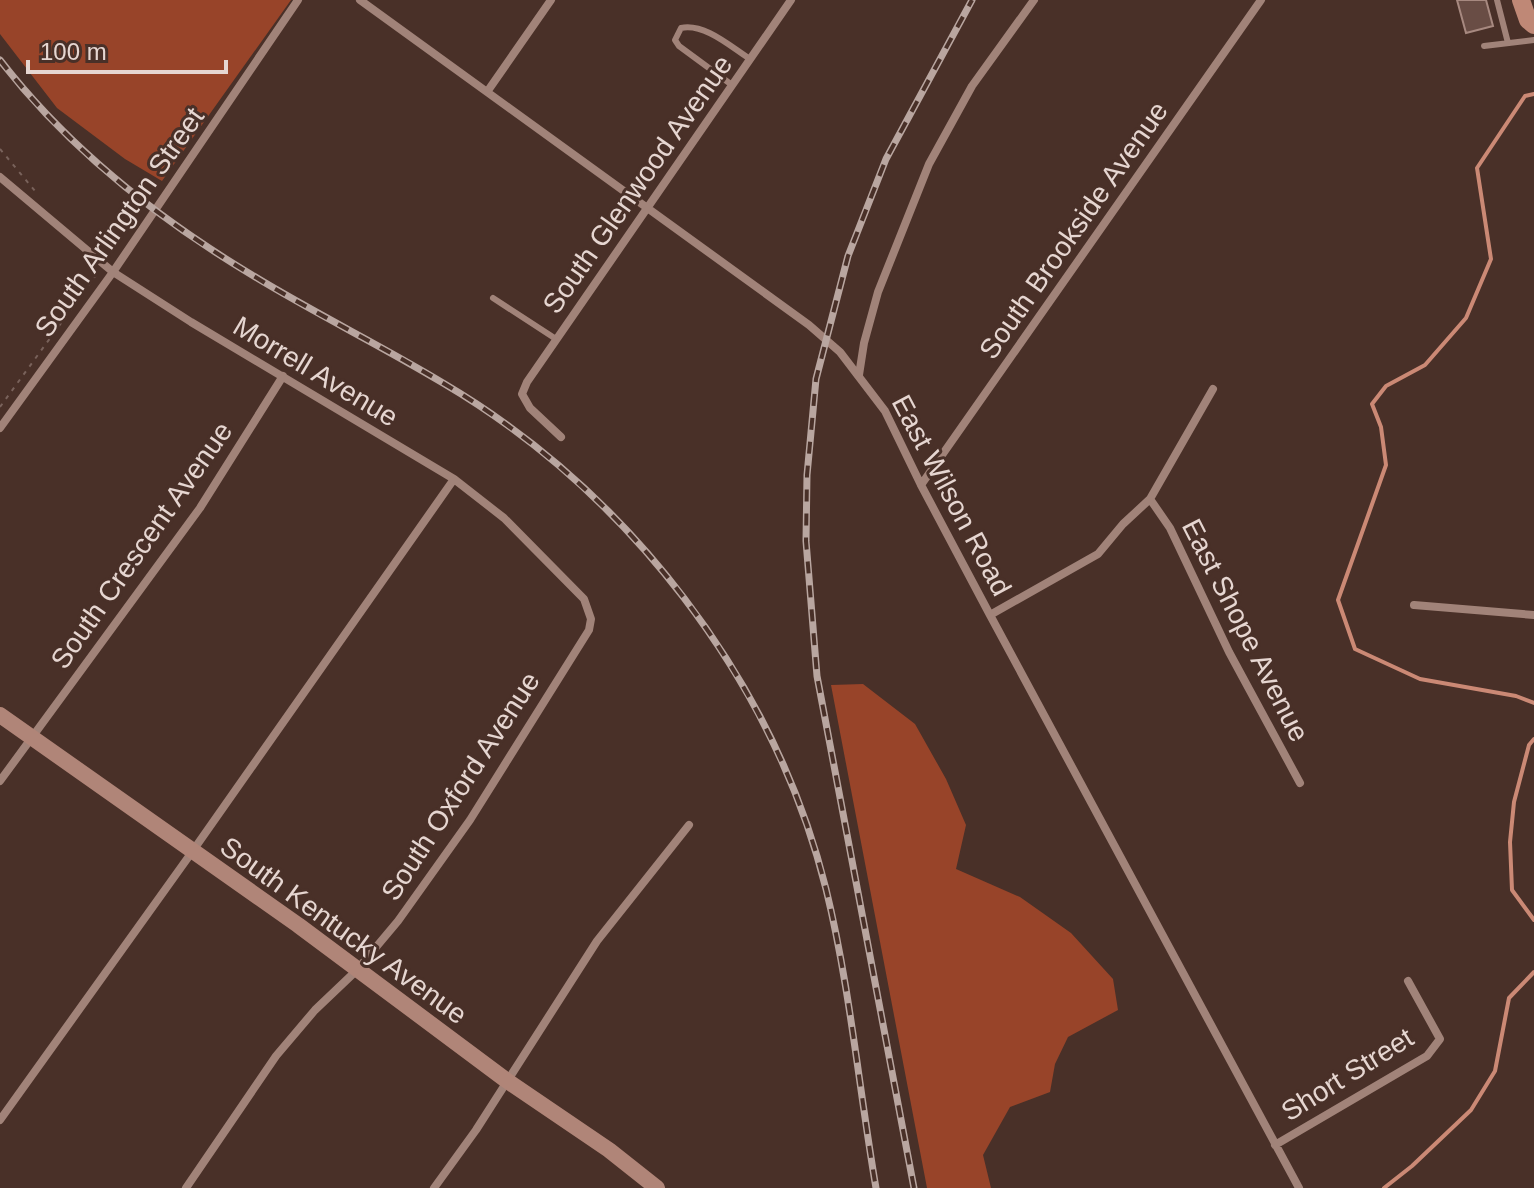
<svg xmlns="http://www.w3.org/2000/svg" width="1534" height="1188" viewBox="0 0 1534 1188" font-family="Arial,sans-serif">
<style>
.forest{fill:#984429}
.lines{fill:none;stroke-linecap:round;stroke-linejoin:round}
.stream{stroke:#cb8975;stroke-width:4}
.building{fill:#694d45;stroke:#a78980;stroke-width:2}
.path{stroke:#79625b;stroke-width:2;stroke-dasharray:4 6;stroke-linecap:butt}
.lane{stroke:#a18379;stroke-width:6}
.street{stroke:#a18379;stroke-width:8}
.secondary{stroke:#b08578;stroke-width:16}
.primary{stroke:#bf8876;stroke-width:18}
.rail-casing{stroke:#b9a6a0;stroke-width:7}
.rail{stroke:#493028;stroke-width:4;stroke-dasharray:12;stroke-linecap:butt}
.labels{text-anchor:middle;stroke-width:6;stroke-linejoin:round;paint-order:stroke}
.street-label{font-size:28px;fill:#e6d6d1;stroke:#493028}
</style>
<rect width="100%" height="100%" fill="#493028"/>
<!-- forest -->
<path class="forest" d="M 0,0 L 291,0 L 162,181 L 125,159 L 57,108 L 0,34 Z
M 863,684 L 915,724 L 946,779 L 966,825 L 956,869 L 1020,897 L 1071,933 L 1113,979 L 1118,1010 L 1068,1037 L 1055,1064 L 1050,1092 L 1010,1107 L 983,1155 L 991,1188 L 927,1188 L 831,685 Z"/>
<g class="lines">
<!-- stream -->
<path class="stream" d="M 1534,94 L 1525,96 L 1477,168 L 1491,259 L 1466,318 L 1425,365 L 1386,386 L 1372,404 L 1381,427 L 1386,465 L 1338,600 L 1355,649 L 1420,679 L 1516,696 L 1534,703
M 1534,739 L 1529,745 L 1514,802 L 1510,842 L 1512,890 L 1534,920
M 1384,1188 L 1412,1166 L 1471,1110 L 1495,1071 L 1509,998 L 1534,972"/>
</g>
<!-- building -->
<path class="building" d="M 1457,0 L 1486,0 L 1493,26 L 1466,33 Z"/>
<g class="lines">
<!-- path -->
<path class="path" d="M 0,149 L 35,191
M 0,407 L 96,275"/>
<!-- lane -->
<path class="lane" d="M 1497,0 L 1508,43
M 1484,46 L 1534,40
M 732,85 L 679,46 L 675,40 L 681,28 C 705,23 731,47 750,59
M 493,298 L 556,339"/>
<!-- street -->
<path class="street" d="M 360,0 L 809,325 L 840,352 L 885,411 L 921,485 L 990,615 L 1299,1188
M 487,92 L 551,0
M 0,177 L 113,272 L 191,322 L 454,479 L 504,518 L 584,599 L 591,619 L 589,630 L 470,820 L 398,921 L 356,971 L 315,1010 L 276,1056 L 186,1188
M 859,375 L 864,343 L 878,292 L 929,164 L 972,86 L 1034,0
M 0,428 L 113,272 L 298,0
M 561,437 L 530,408 L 522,394 L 527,382 L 791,0
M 921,485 L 1261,0
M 1150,499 L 1170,528 L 1229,652 L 1300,783
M 1414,605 L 1534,615
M 990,615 L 1098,554 L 1123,524 L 1150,499 L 1213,389
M 0,781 L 200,508 L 283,376
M 0,1120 L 192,852 L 454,479
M 1275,1145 L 1427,1056 L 1440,1039 L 1408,981
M 434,1188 L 476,1130 L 597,941 L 689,825"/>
<!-- secondary -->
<path class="secondary" d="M 0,715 L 298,925 L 506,1080 L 609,1150 L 657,1188"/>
<!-- primary -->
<path class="primary" d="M 1521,0 L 1528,20 L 1534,25"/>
<!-- rail casing -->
<g class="rail-casing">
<path id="rail" d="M 0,60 C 68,148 157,218 252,275 C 314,313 380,345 443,383 C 628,492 774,680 826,889 C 850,987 859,1089 876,1188
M 914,1188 L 817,676 L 806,541 L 807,475 L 816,379 L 848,256 L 886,159 L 972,0"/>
</g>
<!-- rail -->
<use href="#rail" class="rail"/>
</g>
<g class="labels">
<!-- street labels -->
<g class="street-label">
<text transform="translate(637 184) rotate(-55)" y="10">South Glenwood Avenue</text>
<text transform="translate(119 222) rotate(-55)" y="10">South Arlington Street</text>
<text transform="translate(1073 230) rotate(-55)" y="10">South Brookside Avenue</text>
<text transform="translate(316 371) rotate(31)" y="10">Morrell Avenue</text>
<text transform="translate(952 495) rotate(62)" y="10">East Wilson Road</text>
<text transform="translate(141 545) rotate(-55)" y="10">South Crescent Avenue</text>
<text transform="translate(1246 630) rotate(63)" y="10">East Shope Avenue</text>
<text transform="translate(460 786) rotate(-57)" y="10">South Oxford Avenue</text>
<text transform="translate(344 930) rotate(36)" y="10">South Kentucky Avenue</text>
<text transform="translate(1347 1074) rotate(-32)" y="10">Short Street</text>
</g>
</g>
<!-- scale -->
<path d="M28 60v12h198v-12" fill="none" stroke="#e6d6d1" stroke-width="4"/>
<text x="40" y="60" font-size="24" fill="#e6d6d1" stroke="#493028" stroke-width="6" paint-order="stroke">100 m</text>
</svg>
